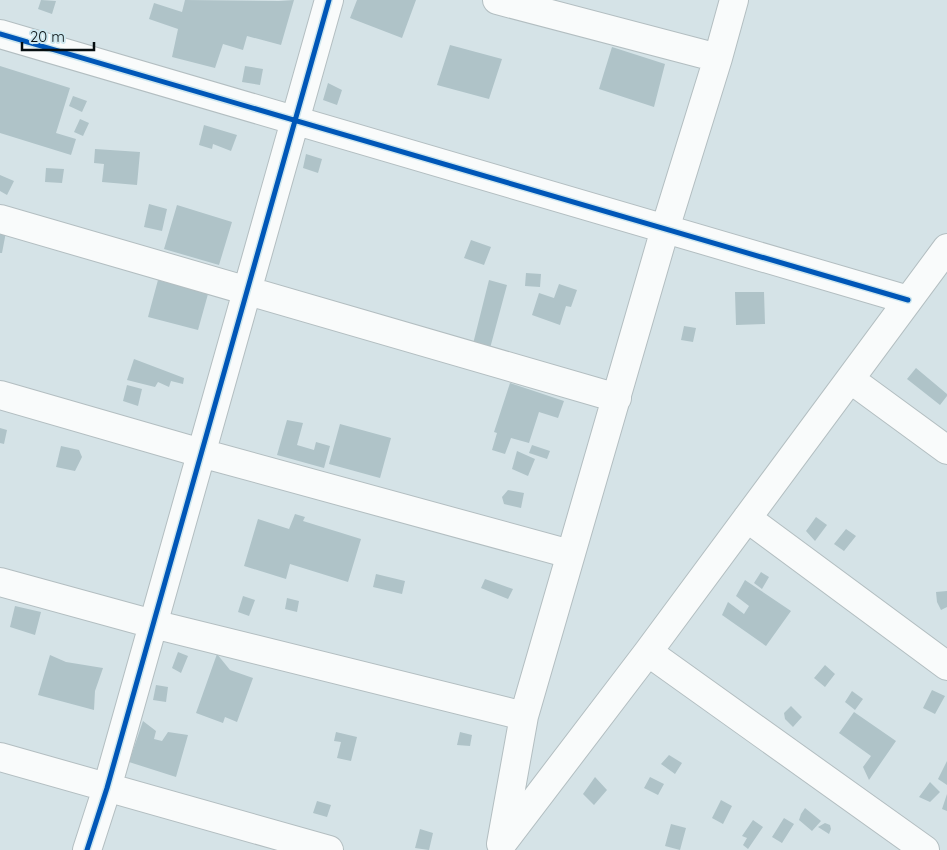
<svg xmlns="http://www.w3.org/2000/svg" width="947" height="850" viewBox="0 0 947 850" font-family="Quicksand,sans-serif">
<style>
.building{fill:#afc3c8}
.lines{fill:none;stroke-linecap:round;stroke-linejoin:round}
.minor-casing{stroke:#b3bec1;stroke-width:30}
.minor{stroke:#f9fbfb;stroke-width:28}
.cycleway-casing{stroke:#cee7ee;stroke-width:8}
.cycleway{stroke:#0057b8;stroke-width:5}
</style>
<rect width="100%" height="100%" fill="#d5e3e7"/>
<!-- building -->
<path class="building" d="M 41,0 L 56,1 L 52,14 L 38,9 Z
M 185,0 L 279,1 L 294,0 L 281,45 L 247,36 L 243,50 L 223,44 L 215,68 L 172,57 L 178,29 L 149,19 L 154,3 L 182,12 Z
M 357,0 L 416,0 L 402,38 L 350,18 Z
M 450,45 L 502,59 L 489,99 L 437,85 Z
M 612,47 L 665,64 L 654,107 L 599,89 Z
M 0,66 L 70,88 L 56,133 L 76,139 L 71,155 L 0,133 Z
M 245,66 L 263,69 L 260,85 L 242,82 Z
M 328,83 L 342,90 L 337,105 L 323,100 Z
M 73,96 L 87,101 L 82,112 L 69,106 Z
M 80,119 L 89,123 L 83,136 L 74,132 Z
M 204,125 L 237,135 L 231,151 L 213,144 L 212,149 L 199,145 Z
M 95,149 L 140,152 L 137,185 L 102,182 L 104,164 L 94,163 Z
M 306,154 L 322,159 L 318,173 L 303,168 Z
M 46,168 L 64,169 L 62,183 L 45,182 Z
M 0,175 L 14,181 L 7,195 L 0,191 Z
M 149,204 L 167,209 L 162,231 L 144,227 Z
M 177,205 L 232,222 L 219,265 L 164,249 Z
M 0,231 L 6,232 L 2,253 L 0,253 Z
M 471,240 L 491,247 L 484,265 L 464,258 Z
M 526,273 L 541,274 L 540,287 L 525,286 Z
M 158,280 L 208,294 L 198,330 L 148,317 Z
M 489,280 L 507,285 L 489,352 L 472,348 Z
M 559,284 L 577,290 L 571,307 L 566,306 L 560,325 L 532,315 L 539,293 L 554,298 Z
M 735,292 L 764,292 L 765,324 L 736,325 Z
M 684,326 L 696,328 L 693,342 L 681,340 Z
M 134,359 L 184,378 L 183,384 L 171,381 L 169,387 L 158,382 L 155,387 L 127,380 Z
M 916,368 L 947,394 L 947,396 L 940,405 L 907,379 Z
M 510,383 L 564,401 L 558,418 L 539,412 L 529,443 L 511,438 L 505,454 L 492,450 L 497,433 L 494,432 Z
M 127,385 L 142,389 L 138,406 L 123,401 Z
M 287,420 L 303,423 L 297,445 L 314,450 L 316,442 L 330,446 L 324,468 L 277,455 Z
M 340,424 L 391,438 L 380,478 L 329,464 Z
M 0,428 L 7,430 L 4,444 L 0,443 Z
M 532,445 L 550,451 L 547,459 L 529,453 Z
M 61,446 L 79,450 L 82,457 L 75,471 L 56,467 Z
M 517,451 L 535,459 L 528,476 L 512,469 Z
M 508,490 L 524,493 L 521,508 L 504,504 L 502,497 Z
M 295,514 L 305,517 L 303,521 L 361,539 L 348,582 L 290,564 L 286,579 L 244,566 L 258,519 L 289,529 Z
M 816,517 L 827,525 L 815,541 L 806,531 Z
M 846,529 L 856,536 L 844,551 L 834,544 Z
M 761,572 L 769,577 L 762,589 L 754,583 Z
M 376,574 L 405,581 L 402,594 L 373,587 Z
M 485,579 L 513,589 L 508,599 L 481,588 Z
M 745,580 L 791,611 L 766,646 L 722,615 L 728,602 L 744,614 L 749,606 L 736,596 Z
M 947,591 L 947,607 L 941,610 L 937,602 L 936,592 Z
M 243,596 L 255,600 L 249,616 L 238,612 Z
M 287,598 L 299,601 L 297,612 L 285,609 Z
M 15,606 L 41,612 L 35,635 L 10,627 Z
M 178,652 L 188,656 L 181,673 L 172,668 Z
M 217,654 L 230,670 L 253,678 L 237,722 L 225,717 L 223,723 L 196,713 Z
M 50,655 L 66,662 L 103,668 L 95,691 L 94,710 L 38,695 Z
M 825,665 L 835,674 L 825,687 L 814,678 Z
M 156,685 L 168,687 L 166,702 L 153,700 Z
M 932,690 L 945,696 L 935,714 L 923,708 Z
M 852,691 L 863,699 L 855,710 L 845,702 Z
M 791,706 L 802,717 L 793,727 L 785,719 L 784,713 Z
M 854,712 L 896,741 L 869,780 L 863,767 L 871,756 L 839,733 Z
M 143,721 L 156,731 L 154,739 L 162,741 L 168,732 L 188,735 L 176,777 L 129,762 Z
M 336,732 L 357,737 L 351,761 L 337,758 L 341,742 L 334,741 Z
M 460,732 L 472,735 L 470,746 L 457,745 Z
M 669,755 L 682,763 L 675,774 L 661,764 Z
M 947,761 L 947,785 L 938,779 Z
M 595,777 L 607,790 L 594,805 L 583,794 Z
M 650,777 L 664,784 L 658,795 L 644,788 Z
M 930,782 L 940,792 L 930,802 L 919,797 Z
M 947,794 L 947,811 L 942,809 Z
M 721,800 L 732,806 L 723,824 L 712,818 Z
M 317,801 L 331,805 L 327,817 L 313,813 Z
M 805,808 L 821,821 L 812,831 L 799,820 L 801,814 Z
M 784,818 L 794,824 L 782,843 L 772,837 Z
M 753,820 L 763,827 L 748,849 L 743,845 L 747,838 L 742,836 Z
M 825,823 L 830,825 L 831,829 L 829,834 L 818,827 Z
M 671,824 L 686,828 L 680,850 L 665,846 Z
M 420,829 L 433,833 L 429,850 L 415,848 Z"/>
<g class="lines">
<!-- minor casing -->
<g class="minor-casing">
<path id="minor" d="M 497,0 L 718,58
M 0,34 L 908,300
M 0,219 L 617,398
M 850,379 L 947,450
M 0,395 L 201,453 L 570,554
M 747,518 L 947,666
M 0,582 L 153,624 L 524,716
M 648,652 L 925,850
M 0,757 L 329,850
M 504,841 L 648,652 L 947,248
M 501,844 L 524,716 L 665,229 L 718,58 L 734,0
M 87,850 L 107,788 L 329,0"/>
</g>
<!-- minor -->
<use href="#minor" class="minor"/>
<!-- cycleway casing -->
<g class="cycleway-casing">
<path id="cycleway" d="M 0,34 L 908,300
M 87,850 L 107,788 L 329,0"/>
</g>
<!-- cycleway -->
<use href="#cycleway" class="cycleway"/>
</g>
<!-- scale -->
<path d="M22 42v8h72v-8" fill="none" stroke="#060e10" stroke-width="2.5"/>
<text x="30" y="42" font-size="15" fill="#060e10" stroke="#cee7ee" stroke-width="4" paint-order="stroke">20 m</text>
</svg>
